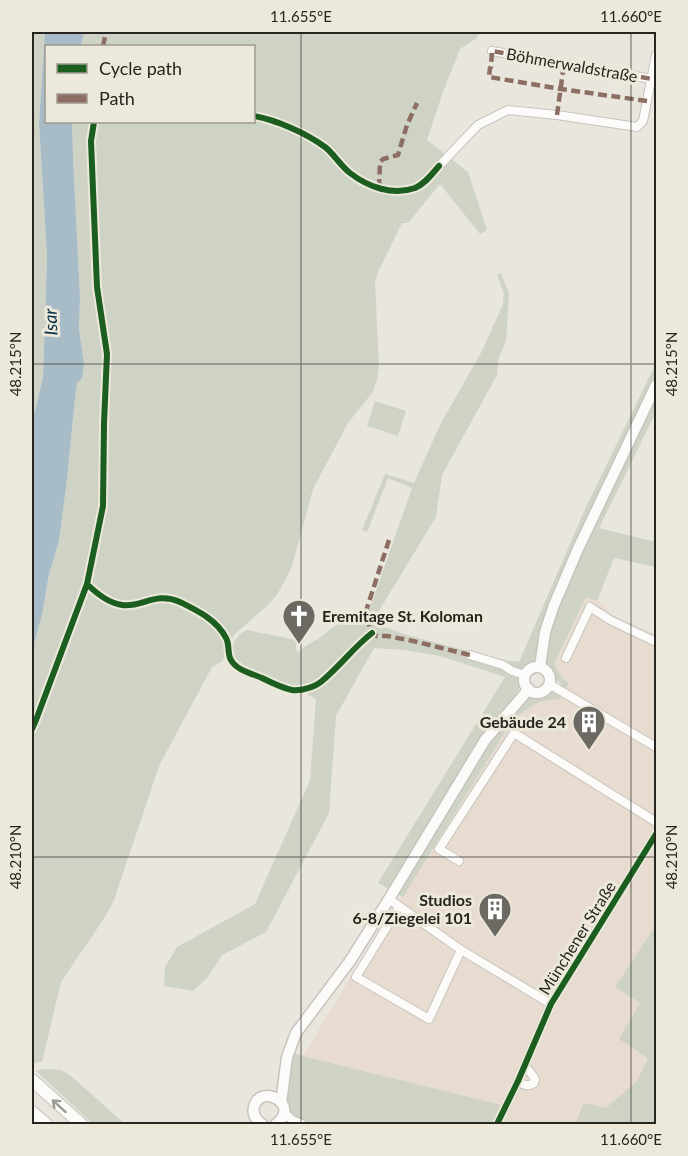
<svg xmlns="http://www.w3.org/2000/svg" width="688" height="1156" viewBox="0 0 688 1156" font-family="Lato,sans-serif">
<style>
.commercial{fill:#e7dccf}
.green{fill:#ced3c6;fill-rule:evenodd}
.water{fill:#a8bcc8}
.lines{fill:none;stroke-linecap:round;stroke-linejoin:round}
.minor-casing{stroke:#c6c4bd;stroke-width:10}
.major-casing{stroke:#c6c4bd;stroke-width:13}
.highway-casing{stroke:#c6c4bd;stroke-width:14}
.minor{stroke:#fcfbfa;stroke-width:8}
.major{stroke:#fcfbfa;stroke-width:10}
.highway{stroke:#fcfbfa;stroke-width:12}
.quiet{stroke:#8d6e63;stroke-width:4.5;stroke-dasharray:9 4.5;stroke-linecap:butt}
.cycleway-casing{stroke:#ede9da;stroke-width:10}
.cycleway{stroke:#1b5e20;stroke-width:6}
.oneway{stroke:#9c9b98}
.ticks{fill:none;stroke:#272520;stroke-width:1.5;stroke-opacity:0.45}
.labels{text-anchor:middle;stroke-width:6;stroke-linejoin:round;paint-order:stroke}
.street-label{font-size:16px;fill:#272520;stroke:#ede9da}
.poi-label{font-size:16px;font-weight:bold;fill:#272520;stroke:#ede9da;text-anchor:end}
.water-label{font-size:18px;font-style:italic;fill:#042d45;stroke:#ede9da}
.neatline{fill:none;stroke:#272520;stroke-width:2}
.ticks-label{font-size:15px;text-anchor:middle;fill:#272520}
</style>
<rect width="100%" height="100%" fill="#e9e6de"/>
<!-- commercial -->
<path class="commercial" d="M 586,596 L 604,604 L 610,614 L 656,634 L 656,1124 L 492,1124 L 500,1105 L 303,1056 L 358,965 L 510,724 L 533,704 L 548,700 L 559,698 L 569,683 L 563,679 L 554,665 Z"/>
<!-- green -->
<path class="green" d="M 32,32 L 45,32 L 39,123 L 47,255 L 43,377 L 32,423 Z
M 84,32 L 479,32 L 477,38 L 460,49 L 442,95 L 427,140 L 468,172 L 487,230 L 480,234 L 440,184 L 408,223 L 402,223 L 378,272 L 375,283 L 379,367 L 377,380 L 372,393 L 348,423 L 313,489 L 292,566 L 285,580 L 278,593 L 269,604 L 235,634 L 227,646 L 223,661 L 212,667 L 159,766 L 114,900 L 105,917 L 61,982 L 42,1062 L 32,1063 L 32,651 L 42,615 L 49,574 L 59,541 L 67,480 L 75,398 L 77,383 L 84,365 L 79,328 L 80,298 L 73,156 L 72,122 L 254,122 L 254,46 L 81,46 Z
M 501,273 L 509,293 L 506,341 L 498,360 L 497,375 L 442,475 L 436,517 L 380,609 L 378,625 L 410,636 L 504,660 L 519,662 L 586,507 L 656,363 L 656,412 L 599,528 L 656,542 L 656,567 L 614,558 L 597,601 L 586,597 L 554,664 L 563,679 L 569,683 L 559,699 C 534,701 528,707 510,724 L 403,897 L 378,883 L 505,677 L 440,656 L 405,650 L 374,648 L 336,716 L 329,813 L 266,932 L 222,955 L 208,977 L 193,991 L 164,986 L 165,967 L 177,947 L 255,904 L 310,780 L 316,699 C 309,695 302,691 294,688 C 280,683 248,674 237,664 C 231,659 230,654 232,647 C 235,639 239,634 247,630 L 296,640 L 296,650 L 299,652 C 306,644 315,642 322,636 C 339,622 346,616 369,616 L 370,608 L 412,488 L 388,478 L 367,532 L 362,530 L 385,474 L 414,483 L 441,423 L 482,351 L 503,304 L 504,293 L 497,275 ZM 537,653 L 546,654 C 546,658 545,661 546,665 C 548,672 555,680 561,684 L 557,693 L 547,692 L 539,695 L 515,697 L 521,684 L 520,678 L 512,675 L 523,671 L 527,666 L 533,663 Z
M 375,401 L 406,411 L 398,436 L 367,426 Z
M 656,925 L 656,1124 L 576,1124 L 583,1103 L 606,1108 L 637,1081 L 648,1058 L 619,1039 L 640,1003 L 615,987 Z
M 293,1053 L 303,1056 L 501,1105 L 492,1124 L 310,1124 C 272,1115 287,1082 293,1053 Z
M 43,1069 L 61,1070 L 71,1076 L 125,1124 L 93,1124 L 36,1071 Z"/>
<!-- water -->
<path class="water" d="M 45,32 L 84,32 L 81,46 L 46,46 L 46,122 L 72,122 L 73,156 L 80,298 L 79,328 L 84,365 L 82,378 L 77,383 L 75,398 L 67,480 L 59,541 L 49,574 L 42,615 L 32,651 L 32,423 L 43,377 L 47,256 L 39,123 Z"/>
<g class="lines">
<!-- minor casing -->
<g class="minor-casing">
<path id="minor" d="M 492,51 L 652,79
M 439,166 L 478,125 L 508,110 L 557,115 L 637,127 L 643,121 L 656,55
M 470,655 L 503,665 L 512,671 L 525,675
M 566,658 L 590,607 L 610,620 L 656,642
M 549,684 L 656,747
M 459,861 L 439,849 L 514,733 L 656,822
M 389,899 L 461,950 L 551,1004
M 399,907 L 356,977 L 429,1019 L 461,950
M 518,1081 C 524,1085 527,1087 534,1083 L 535,1079 L 525,1065
M 284,1112 L 292,1120 L 302,1124
M 497,1124 L 518,1081 L 551,1004 L 656,834"/>
</g>
<!-- major casing -->
<g class="major-casing">
<path id="major" d="M 540,667 L 545,632 L 554,605 L 577,551 L 656,385
M524 680a13 13 0 1 1 26 0a13 13 0 1 1-26 0Z
M 281,1103 L 287,1057 L 296,1033 L 350,961 L 389,899 L 485,740 L 529,689
M 262,1124 C 256,1120 252,1115 254,1107 C 260,1082 302,1105 276,1124"/>
</g>
<!-- highway casing -->
<g class="highway-casing">
<path id="highway" d="M 32,1080 L 81,1124
M 32,1112 L 46,1124"/>
</g>
<!-- minor -->
<use href="#minor" class="minor"/>
<!-- major -->
<use href="#major" class="major"/>
<!-- highway -->
<use href="#highway" class="highway"/>
<!-- quiet -->
<path class="quiet" d="M 103,46 L 106,32
M 647,101 L 561,89 L 489,77 L 490,68 L 491,67 L 492,51 L 652,79
M 557,115 L 564,64
M 379,188 L 380,162 L 383,159 L 398,155 L 407,125 L 417,103
M 389,540 L 367,608 L 367,615 L 370,630 L 377,636 L 387,636 L 413,641 L 470,655"/>
<!-- cycleway casing -->
<g class="cycleway-casing">
<path id="cycleway" d="M 254,116 C 276,120 306,133 325,147 C 333,153 341,166 350,173 C 368,187 393,196 415,188 C 425,184 432,174 439,166
M 87,584 C 96,593 108,603 122,605 C 142,608 155,591 180,602 C 198,611 217,620 226,638 C 230,645 227,654 231,660 C 236,670 253,674 262,678 C 272,683 282,688 292,690 C 302,691 315,687 322,681 C 340,666 354,647 372,633
M 32,729 L 36,720 L 87,584 L 103,506 L 104,423 L 107,354 L 97,287 L 91,141 L 94,122
M 497,1124 L 518,1081 L 551,1004 L 656,834"/>
</g>
<!-- cycleway -->
<use href="#cycleway" class="cycleway"/>
</g>
<!-- one-way arrows -->
<defs><path id="oneway-shaft" d="M-6 0H5M1.5-3L5.5 0L1.5 3" fill="none" stroke-width="1.6" stroke-linecap="round" stroke-linejoin="round" transform="scale(1.5)"/></defs>
<use class="oneway" href="#oneway-shaft" transform="translate(59 1106) rotate(-138)"/>
<!-- ticks -->
<path class="ticks" d="M 301,32 L 301,1124M 631,32 L 631,1124M 32,364 L 656,364M 32,857 L 656,857"/>
<!-- icons -->
<defs>
<g id="church-pin" transform="scale(1.725)"><path d="M0 17L-7.5 6A9.5 9.5 0 1 1 7.5 6Z" fill="#6b6962" stroke="#ede9da"/><path d="M-1.2-6h2.4v3.5h3.3v2.4h-3.3V6h-2.4V-.1h-3.3v-2.4h3.3Z" fill="#fff"/></g>
<g id="building-pin" transform="scale(1.725)"><path d="M0 17L-7.5 6A9.5 9.5 0 1 1 7.5 6Z" fill="#6b6962" stroke="#ede9da"/><path d="M-4-6H4V6H1V3H-1V6H-4ZM-2.5-4.3h1.7v1.8h-1.7ZM.8-4.3h1.7v1.8H.8ZM-2.5-1h1.7V.8h-1.7ZM.8-1h1.7V.8H.8Z" fill="#fff"/></g>
</defs>
<g fill-rule="evenodd">
<use href="#church-pin" x="299" y="616"/>
<use href="#building-pin" x="589" y="722"/>
<use href="#building-pin" x="495" y="909"/>
</g>
<g class="labels">
<!-- street labels -->
<g class="street-label">
<text transform="translate(572 65) rotate(10)" y="6">Böhmerwaldstraße</text>
<text transform="translate(577 938) rotate(-58)" y="6">Münchener Straße</text>
</g>
<!-- poi labels -->
<g class="poi-label">
<text x="322" y="622" text-anchor="start">Eremitage St. Koloman</text>
<text x="566" y="728">Gebäude 24</text>
<text x="472" y="906">Studios<tspan x="472" dy="18">6-8/Ziegelei 101</tspan></text>
</g>
<!-- water labels -->
<g class="water-label">
<text transform="translate(51 322) rotate(-92)" y="6">Isar</text>
</g>
</g>
<!-- border -->
<rect width="688" height="1156" fill="none" stroke="#ede9da" stroke-width="66"/>
<!-- legend -->
<rect x="45" y="45" width="210" height="78" fill="#ede9da" stroke="#9e9b90" stroke-width="1.5"/>
<rect x="57" y="64" width="30" height="9" fill="#1b5e20" stroke="#9e9b90" stroke-width="1.5"/>
<text x="99" y="75" font-size="18" fill="#272520">Cycle path</text>
<rect x="57" y="94" width="30" height="9" fill="#8d6e63" stroke="#9e9b90" stroke-width="1.5"/>
<text x="99" y="105" font-size="18" fill="#272520">Path</text>
<rect x="33" y="33" width="622" height="1090" class="neatline"/>
<g class="ticks-label">
<text x="301" y="22">11.655°E</text>
<text x="631" y="22">11.660°E</text>
<text transform="translate(16 364) rotate(-90)" y="5">48.215°N</text>
<text transform="translate(672 364) rotate(-90)" y="5">48.215°N</text>
<text transform="translate(16 857) rotate(-90)" y="5">48.210°N</text>
<text transform="translate(672 857) rotate(-90)" y="5">48.210°N</text>
<text x="301" y="1145">11.655°E</text>
<text x="631" y="1145">11.660°E</text>
</g>
</svg>
